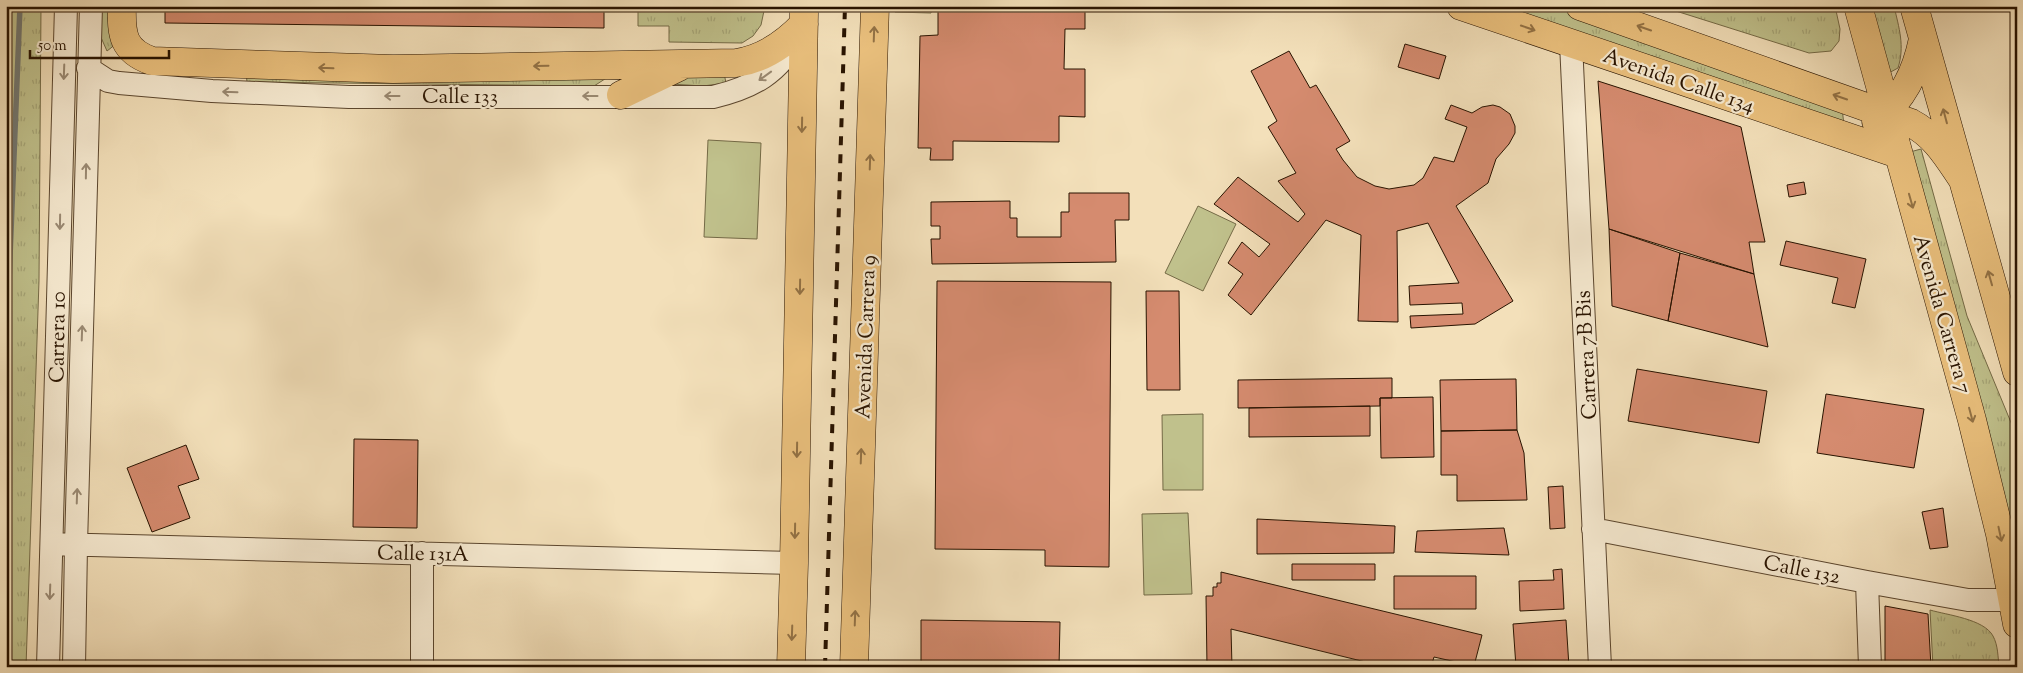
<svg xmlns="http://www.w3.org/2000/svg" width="2023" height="673" viewBox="0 0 2023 673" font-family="'Sorts Mill Goudy',serif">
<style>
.grass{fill:url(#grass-tufts);stroke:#746a46}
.pitch{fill:#c0c18c;stroke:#746a46}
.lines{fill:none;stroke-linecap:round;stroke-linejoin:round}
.stream{stroke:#717771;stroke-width:5.5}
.building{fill:#d58b6f;stroke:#281300}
.minor-casing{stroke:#5b462e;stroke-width:24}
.primary-casing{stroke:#281300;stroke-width:29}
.minor{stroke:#f7ebd2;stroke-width:22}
.primary{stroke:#eac07d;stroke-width:28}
.rail{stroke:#281300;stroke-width:4;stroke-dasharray:9 9;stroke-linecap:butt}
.oneway{stroke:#937245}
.oneway2{stroke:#9a8a74}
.labels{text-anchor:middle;stroke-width:4.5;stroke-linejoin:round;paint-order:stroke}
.street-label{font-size:21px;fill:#281300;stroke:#f7ebd2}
</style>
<defs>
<pattern id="grass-tufts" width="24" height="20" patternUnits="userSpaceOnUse" patternTransform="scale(1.25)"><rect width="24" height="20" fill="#c0c18c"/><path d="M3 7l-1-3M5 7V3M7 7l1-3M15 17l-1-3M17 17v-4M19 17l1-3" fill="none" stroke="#a5a577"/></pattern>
</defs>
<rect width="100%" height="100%" fill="#f3e0ba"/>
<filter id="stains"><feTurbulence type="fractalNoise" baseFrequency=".004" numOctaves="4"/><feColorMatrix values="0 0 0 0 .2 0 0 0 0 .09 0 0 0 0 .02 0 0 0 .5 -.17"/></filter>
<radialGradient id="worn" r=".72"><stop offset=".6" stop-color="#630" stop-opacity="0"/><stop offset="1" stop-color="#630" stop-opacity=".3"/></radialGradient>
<!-- grass -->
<path class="grass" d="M 6,6 L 41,6 L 39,281 L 26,667 L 6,667 Z
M 100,6 L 111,6 L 116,44 L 107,51 L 99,33 Z
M 638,6 L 765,6 L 761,25 L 753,36 L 742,43 L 669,42 L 669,26 L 638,26 Z
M 895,6 L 932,6 L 931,13 L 895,12 Z
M 1495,6 L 1560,6 L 1842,108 L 1844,125 Z
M 1660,6 L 1835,6 L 1840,29 L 1839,41 L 1831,51 L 1809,53 Z
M 1869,6 L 1894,6 C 1899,28 1905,46 1898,68 L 1887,74 Z
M 246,72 L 608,77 L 594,86 L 247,82 Z
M 699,72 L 724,73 L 726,83 L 703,86 L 671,84 Z
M 1921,149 L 1967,316 L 2017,437 L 2017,575 L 1910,152 Z
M 1930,610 C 1947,615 1984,619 1993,636 C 1998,645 1998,657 1999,667 L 1933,667 Z"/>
<!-- pitch -->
<path class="pitch" d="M 708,140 L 761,143 L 757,239 L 704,237 Z
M 1198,206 L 1236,224 L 1203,291 L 1165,273 Z
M 1203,414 L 1203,490 L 1163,490 L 1162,415 Z
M 1188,513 L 1192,594 L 1144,595 L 1142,514 Z"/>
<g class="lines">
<!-- stream -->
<path class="stream" d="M 6,305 L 9,282 L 20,6"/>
</g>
<!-- building -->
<path class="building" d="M 165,6 L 604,6 L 604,28 L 165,23 Z
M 938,6 L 1085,6 L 1085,29 L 1065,29 L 1064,69 L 1085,69 L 1085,117 L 1059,116 L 1059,142 L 953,141 L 953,160 L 930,160 L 931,148 L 918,148 L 920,36 L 938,35 Z
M 1405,44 L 1446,56 L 1439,79 L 1398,67 Z
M 1289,51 L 1310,88 L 1316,85 L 1350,141 L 1336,149 L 1343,160 L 1357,177 L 1375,186 L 1389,189 L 1414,185 L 1423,178 L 1434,157 L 1454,162 L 1467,127 L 1445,119 L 1451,105 L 1472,113 L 1482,107 L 1493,105 L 1500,107 L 1510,114 L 1515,126 L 1515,133 L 1509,144 L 1496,159 L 1488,183 L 1456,206 L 1513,301 L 1475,324 L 1411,328 L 1410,316 L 1463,314 L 1462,303 L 1410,305 L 1409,286 L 1459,283 L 1428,223 L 1397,231 L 1398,322 L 1358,321 L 1361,235 L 1326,220 L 1251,315 L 1228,295 L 1243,274 L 1228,263 L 1242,242 L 1259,257 L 1270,244 L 1214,204 L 1238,177 L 1298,222 L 1305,214 L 1278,181 L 1296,173 L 1268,127 L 1277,121 L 1251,71 Z
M 1598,81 L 1741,127 L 1765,242 L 1749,242 L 1754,274 L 1609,229 Z
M 1804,182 L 1806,194 L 1789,197 L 1787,185 Z
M 1069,193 L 1129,193 L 1129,220 L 1115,220 L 1116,262 L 932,264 L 931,239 L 940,239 L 940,226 L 931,226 L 931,202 L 1010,201 L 1010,218 L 1017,218 L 1017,237 L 1061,237 L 1061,212 L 1069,212 Z
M 1609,229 L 1680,253 L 1668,321 L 1612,306 Z
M 1786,241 L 1866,259 L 1855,308 L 1832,303 L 1838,278 L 1780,265 Z
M 1680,253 L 1754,274 L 1768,347 L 1668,321 Z
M 937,281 L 1111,282 L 1109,567 L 1045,566 L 1045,550 L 935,549 Z
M 1146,291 L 1179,291 L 1180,390 L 1147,390 Z
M 1637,369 L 1767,391 L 1759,443 L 1628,421 Z
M 1392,378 L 1392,398 L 1380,398 L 1380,406 L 1238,408 L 1238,380 Z
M 1516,379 L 1517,430 L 1441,431 L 1440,380 Z
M 1826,394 L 1924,409 L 1914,468 L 1817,453 Z
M 1433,397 L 1434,457 L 1381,458 L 1380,398 Z
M 1370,406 L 1370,436 L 1249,437 L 1249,408 Z
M 1517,430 L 1524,453 L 1527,500 L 1457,501 L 1457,475 L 1441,475 L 1441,431 Z
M 354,439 L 418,440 L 417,528 L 353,527 Z
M 186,445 L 199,479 L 178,486 L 190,518 L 152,532 L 127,468 Z
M 1563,486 L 1565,528 L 1550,529 L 1548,487 Z
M 1943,508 L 1948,547 L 1930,549 L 1922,512 Z
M 1257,519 L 1395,526 L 1394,553 L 1257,554 Z
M 1504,528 L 1509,555 L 1415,552 L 1417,531 Z
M 1292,564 L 1375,564 L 1375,580 L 1292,580 Z
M 1562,569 L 1564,609 L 1520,611 L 1519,581 L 1554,580 L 1553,570 Z
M 1221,572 L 1482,635 L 1474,666 L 1434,657 L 1431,667 L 1386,667 L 1231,629 L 1232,667 L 1207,667 L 1206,596 L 1213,596 L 1213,587 L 1217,587 L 1217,583 L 1221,583 Z
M 1394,576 L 1476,576 L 1476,609 L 1394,609 Z
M 1885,606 L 1928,614 L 1931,667 L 1885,667 Z
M 921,620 L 1060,622 L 1059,667 L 921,667 Z
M 1566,620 L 1569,667 L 1516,667 L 1513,624 Z"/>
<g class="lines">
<!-- minor casing -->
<g class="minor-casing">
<path id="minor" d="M 1571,43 L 1600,667
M 88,68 L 108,81 L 119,83 L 212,91 L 349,97 L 713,97 C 752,88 780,73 798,36
M 1593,529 L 1867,582 L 1968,600 L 2012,600
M 52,544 L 794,563
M 422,553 L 422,667
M 1867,582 L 1870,667
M 48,667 L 66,6
M 74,667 L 76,545 L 91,6"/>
</g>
<!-- primary casing -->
<g class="primary-casing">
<path id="primary" d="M 122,6 C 121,35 123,51 152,61 L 393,69 L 736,63 C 764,59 785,44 804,24
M 1461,6 L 1898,154
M 1580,6 L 1911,123 C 1936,136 1948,158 1963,180
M 1858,6 L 1972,420 L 2000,534 L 2017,624
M 1914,6 L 2017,372
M 621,95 L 679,67
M 1876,121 C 1903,99 1916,73 1923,39
M 791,667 L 794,563 L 804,13
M 854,667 L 875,6"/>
</g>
<!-- minor -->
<use href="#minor" class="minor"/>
<!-- primary -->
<use href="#primary" class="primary"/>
<!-- rail -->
<path class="rail" d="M 825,667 L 845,6"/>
</g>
<!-- one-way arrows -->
<defs><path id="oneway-shaft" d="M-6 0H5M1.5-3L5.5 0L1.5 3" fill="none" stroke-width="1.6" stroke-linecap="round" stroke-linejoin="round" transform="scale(1.25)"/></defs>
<g class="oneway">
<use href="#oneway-shaft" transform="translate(1528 28) rotate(19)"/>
<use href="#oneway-shaft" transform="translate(1644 28) rotate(-161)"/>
<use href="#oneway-shaft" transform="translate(874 34) rotate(-88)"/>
<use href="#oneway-shaft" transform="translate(541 66) rotate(179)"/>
<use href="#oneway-shaft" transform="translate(326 68) rotate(-178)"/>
<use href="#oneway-shaft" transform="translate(1840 97) rotate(-161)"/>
<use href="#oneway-shaft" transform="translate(1945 116) rotate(-105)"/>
<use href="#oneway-shaft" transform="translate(802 125) rotate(91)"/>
<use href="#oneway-shaft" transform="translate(870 162) rotate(-88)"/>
<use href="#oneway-shaft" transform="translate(1911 201) rotate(74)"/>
<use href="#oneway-shaft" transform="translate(1990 278) rotate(-106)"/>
<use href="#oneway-shaft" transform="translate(800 287) rotate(91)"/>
<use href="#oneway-shaft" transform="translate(1971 415) rotate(75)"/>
<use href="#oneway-shaft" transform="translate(797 450) rotate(91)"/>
<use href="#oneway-shaft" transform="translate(861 456) rotate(-88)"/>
<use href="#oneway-shaft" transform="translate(795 531) rotate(91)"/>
<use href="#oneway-shaft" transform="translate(2000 534) rotate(78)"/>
<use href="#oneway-shaft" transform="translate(855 618) rotate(-88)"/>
<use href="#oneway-shaft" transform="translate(792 633) rotate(92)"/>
</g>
<g class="oneway2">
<use href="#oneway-shaft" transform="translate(64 72) rotate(92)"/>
<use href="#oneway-shaft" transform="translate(765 76) rotate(144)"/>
<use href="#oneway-shaft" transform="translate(230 92) rotate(-178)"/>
<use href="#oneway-shaft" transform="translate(392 96) rotate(180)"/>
<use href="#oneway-shaft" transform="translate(590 96) rotate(180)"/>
<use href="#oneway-shaft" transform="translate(86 171) rotate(-89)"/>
<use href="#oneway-shaft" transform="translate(60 222) rotate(91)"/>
<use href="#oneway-shaft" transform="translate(82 333) rotate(-88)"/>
<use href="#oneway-shaft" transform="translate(77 496) rotate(-88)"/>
<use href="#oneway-shaft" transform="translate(50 592) rotate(92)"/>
</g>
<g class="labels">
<!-- street labels -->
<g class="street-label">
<text transform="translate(1679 80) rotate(19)" y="7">Avenida Calle 134</text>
<text x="460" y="103">Calle 133</text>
<text transform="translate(1943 314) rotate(74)" y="7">Avenida Carrera 7</text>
<text transform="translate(57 337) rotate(-89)" y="7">Carrera 10</text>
<text transform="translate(865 337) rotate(-88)" y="7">Avenida Carrera 9</text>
<text transform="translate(1586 355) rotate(-93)" y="7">Carrera 7B Bis</text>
<text transform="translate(423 553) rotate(1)" y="7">Calle 131A</text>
<text transform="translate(1802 569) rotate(11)" y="7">Calle 132</text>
</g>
</g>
<!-- margin -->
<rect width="2023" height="673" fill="none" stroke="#f3e0ba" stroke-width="25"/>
<rect x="8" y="8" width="2008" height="658" fill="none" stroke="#281300" stroke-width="2.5"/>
<rect x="12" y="12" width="1998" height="648" fill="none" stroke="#281300"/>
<!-- scale -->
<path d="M30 50v8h139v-8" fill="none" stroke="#281300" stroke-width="2.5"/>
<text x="38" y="50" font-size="15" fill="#281300" stroke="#f7ebd2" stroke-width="4" paint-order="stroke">50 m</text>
<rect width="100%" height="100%" filter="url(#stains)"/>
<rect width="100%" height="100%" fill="url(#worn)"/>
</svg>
